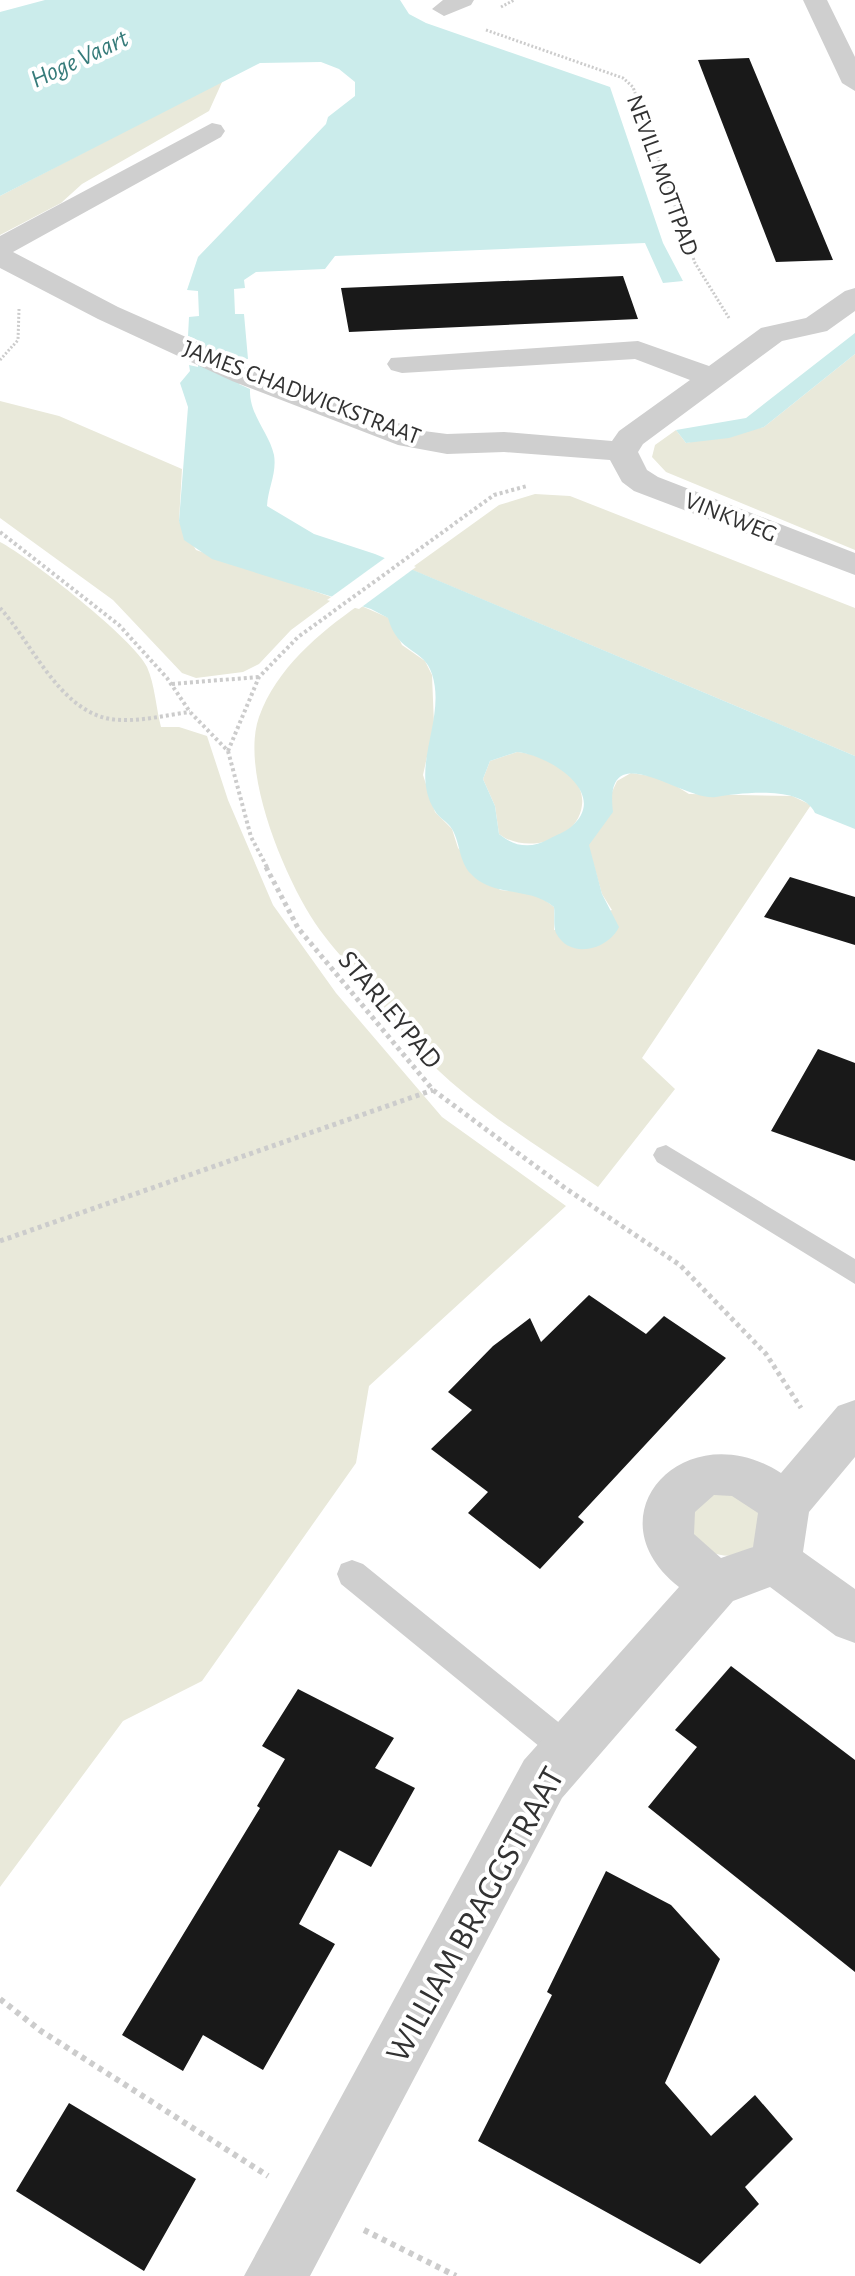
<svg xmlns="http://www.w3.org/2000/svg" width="855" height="2276" viewBox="0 0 855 2276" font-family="'Alegreya Sans',sans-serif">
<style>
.green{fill:#e9e9da}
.water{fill:#cbeceb;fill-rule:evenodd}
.pier{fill:#fff}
.building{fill:#191919}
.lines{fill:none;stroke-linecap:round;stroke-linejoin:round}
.path-far3{stroke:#ccc;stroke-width:3;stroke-dasharray:2 2;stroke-linecap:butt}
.path-far2{stroke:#ccc;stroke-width:4;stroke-dasharray:3 3;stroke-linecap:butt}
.path-far1{stroke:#ccc;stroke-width:5;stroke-dasharray:4 4;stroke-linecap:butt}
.path{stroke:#ccc;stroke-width:6;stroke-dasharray:5 5;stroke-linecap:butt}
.lane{fill:#cfcfcf;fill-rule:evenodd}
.street{fill:#cfcfcf;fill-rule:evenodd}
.labels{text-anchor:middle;stroke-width:8;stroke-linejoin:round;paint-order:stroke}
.far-street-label{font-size:24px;fill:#323232;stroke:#fff}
.far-water-label{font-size:26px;font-style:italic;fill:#367b7a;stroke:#fff}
.street-label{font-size:28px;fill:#323232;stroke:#fff}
.near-street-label{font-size:34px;fill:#323232;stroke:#fff}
</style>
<rect width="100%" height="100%" fill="#fff"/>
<!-- green -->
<path class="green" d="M 223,80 L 209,111 L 82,184 L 61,203 L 0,235 L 0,196 Z
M 855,354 L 855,550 L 666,472 L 652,457 L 655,445 L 676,430 L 686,443 L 764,427 Z
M 0,401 L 59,416 L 182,469 L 179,521 L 196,550 L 334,598 L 291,630 L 259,664 L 243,672 L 196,678 L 182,673 L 113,600 L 0,518 Z
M 535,494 L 570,496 L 855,608 L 855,756 L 410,569 L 499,505 Z
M 0,542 C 29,557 135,640 147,667 C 155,685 156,708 161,727 L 179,727 L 207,736 L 228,800 L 273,905 L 336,993 L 442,1117 L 566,1206 L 369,1386 L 356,1463 L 202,1681 L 123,1721 L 0,1887 Z
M 359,605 L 389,618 L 402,645 L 425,661 L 432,675 L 434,725 L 423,775 L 435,812 L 452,829 L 458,848 L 500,890 C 522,892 537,892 554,907 L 554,930 L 612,910 L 602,894 L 588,845 L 617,781 L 631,773 L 663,778 L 689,794 L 792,796 L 811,805 L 642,1058 L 675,1089 L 598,1187 C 538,1146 468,1104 419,1051 C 397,1027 377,1000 357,975 C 343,958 327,941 315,923 C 284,876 240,771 259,717 C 276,669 319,633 359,605 Z
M 517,752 C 542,754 586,773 582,805 C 578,842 524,854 499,834 L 495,806 L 483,779 L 490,761 Z
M 722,1489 L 753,1505 L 760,1516 L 754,1546 C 733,1562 715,1556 695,1544 L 691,1502 Z"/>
<!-- water -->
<path class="water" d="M 45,0 L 400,0 L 409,14 L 426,23 L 610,87 L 663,243 L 683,281 L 663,283 L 645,243 L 335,256 L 325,269 L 256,272 L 244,280 L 245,288 L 234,289 L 235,314 L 244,314 L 248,359 L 238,358 L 239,384 L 250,389 C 249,415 269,432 274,455 C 277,473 268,488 267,506 L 314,534 L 375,554 L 855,756 L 855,829 L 815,813 C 802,785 741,793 716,797 C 684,802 603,732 613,812 L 589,845 L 602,894 L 619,927 C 608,950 570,960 556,933 C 553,926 555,915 554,907 C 530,886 493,898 471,874 C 459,862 460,842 452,829 C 448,822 439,818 435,811 C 408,768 447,720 432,674 C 424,648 398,654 388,618 L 371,609 L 212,559 L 184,540 L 179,521 L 188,407 L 180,383 L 190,371 L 189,365 L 198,367 L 200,341 L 188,336 L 189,317 L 199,316 L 198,291 L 187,290 L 198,257 L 326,124 L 328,117 L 355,96 L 355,82 L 339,69 L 321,62 L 260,63 L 0,196 L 0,12 ZM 517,752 C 548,755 611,793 571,827 C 565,832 556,835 549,839 C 531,849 515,847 499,834 L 495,806 L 483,779 L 490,761 Z
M 855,333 L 855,354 L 764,427 L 729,438 L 686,443 L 676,430 L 746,418 Z"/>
<!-- pier -->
<path class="pier" d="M 389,555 L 416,567 L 359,609 L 327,600 Z"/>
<!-- building -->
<path class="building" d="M 749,58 L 833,260 L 776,262 L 698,60 Z
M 623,276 L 638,319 L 349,332 L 341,288 Z
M 790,877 L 855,897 L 855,945 L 764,917 Z
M 818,1049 L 855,1063 L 855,1161 L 771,1131 Z
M 589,1295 L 646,1334 L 664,1316 L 726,1358 L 578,1517 L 584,1522 L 540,1569 L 468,1513 L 488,1492 L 431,1449 L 472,1410 L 448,1392 L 493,1346 L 530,1318 L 541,1342 Z
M 731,1666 L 855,1760 L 855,1972 L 648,1807 L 697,1747 L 675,1730 Z
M 298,1689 L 394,1738 L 375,1768 L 415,1788 L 371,1867 L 339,1850 L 299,1924 L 335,1944 L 263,2070 L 203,2035 L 183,2071 L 122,2035 L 260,1808 L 257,1806 L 285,1759 L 262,1746 Z
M 606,1871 L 671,1905 L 720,1959 L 665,2083 L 711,2136 L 755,2095 L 793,2139 L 745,2187 L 759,2204 L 700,2264 L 478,2141 L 552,1995 L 547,1992 Z
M 69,2103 L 196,2179 L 144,2271 L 16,2191 Z"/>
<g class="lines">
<!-- path-far3 -->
<path class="path-far3" d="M 501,7 L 514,0
M 486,30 L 623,78 L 633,87 L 695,263 L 729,318
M 0,360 L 18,340 L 19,309"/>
<!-- path-far2 -->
<path class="path-far2" d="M 0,532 L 119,625 L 167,678 L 190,712 L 228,751 L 251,837 L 268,869
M 0,608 C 32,643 59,710 110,719 C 136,723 165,715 190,712
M 172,684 L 258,677
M 228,751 L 259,677 L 298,637 L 494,495 L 527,486"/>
<!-- path-far1 -->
<path class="path-far1" d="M 266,867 L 298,928 L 433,1090 L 565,1188 L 680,1265 L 766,1354 L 801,1408
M 0,1241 L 433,1090"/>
<!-- path -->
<path class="path" d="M 0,1999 L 41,2031 L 268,2176
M 364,2230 L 456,2276"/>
<!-- lane -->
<path class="lane" d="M 666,1145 L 855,1259 L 855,1284 L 657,1162 L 653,1155 L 657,1148 Z
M 352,1560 L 363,1564 L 578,1738 L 583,1749 L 578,1760 L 567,1764 L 556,1760 L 341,1584 L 337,1574 L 341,1564 Z"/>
<!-- street -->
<path class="street" d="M 443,0 L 474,0 L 471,5 L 444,16 L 432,9 Z
M 803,0 L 827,0 L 855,57 L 855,91 L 842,83 Z
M 212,123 L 221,125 L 225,131 L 221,137 L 13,252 L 118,307 L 254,367 L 416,430 L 447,434 L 504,432 L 612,441 L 619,431 L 690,380 L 635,359 L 402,373 L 391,370 L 387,364 L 391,358 L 638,341 L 709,366 L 761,328 L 806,318 L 845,291 L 855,288 L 855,311 L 827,331 L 782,341 L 643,444 L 638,452 L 647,470 L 658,477 L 855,553 L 855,575 L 634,491 L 622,482 L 610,460 L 504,452 L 447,454 L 398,445 L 232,381 L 98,319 L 0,268 L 0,236 Z
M 855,1400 L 855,1457 L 809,1512 L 803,1552 L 855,1589 L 855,1643 L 836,1636 L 770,1587 L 733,1601 L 562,1798 L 310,2276 L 244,2276 L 524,1760 L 679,1587 C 588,1516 685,1411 781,1473 L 838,1406 ZM 714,1495 L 732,1496 L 758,1513 L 753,1547 L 721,1558 L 694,1534 L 695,1512 Z"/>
</g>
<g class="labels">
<!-- far-street labels -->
<g class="far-street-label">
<text transform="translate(663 175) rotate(70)" y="8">NEVILL MOTTPAD</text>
<text transform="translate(302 392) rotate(21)" y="8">JAMES CHADWICKSTRAAT</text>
<text transform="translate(731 517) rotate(22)" y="8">VINKWEG</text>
</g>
<!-- far-water labels -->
<g class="far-water-label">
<text transform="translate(79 58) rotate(-25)" y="9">Hoge Vaart</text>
</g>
<!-- street labels -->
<g class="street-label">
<text transform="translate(391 1009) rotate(50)" y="10">STARLEYPAD</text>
</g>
<!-- near-street labels -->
<g class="near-street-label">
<text transform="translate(474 1914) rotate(-61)" y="12">WILLIAM BRAGGSTRAAT</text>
</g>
</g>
</svg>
